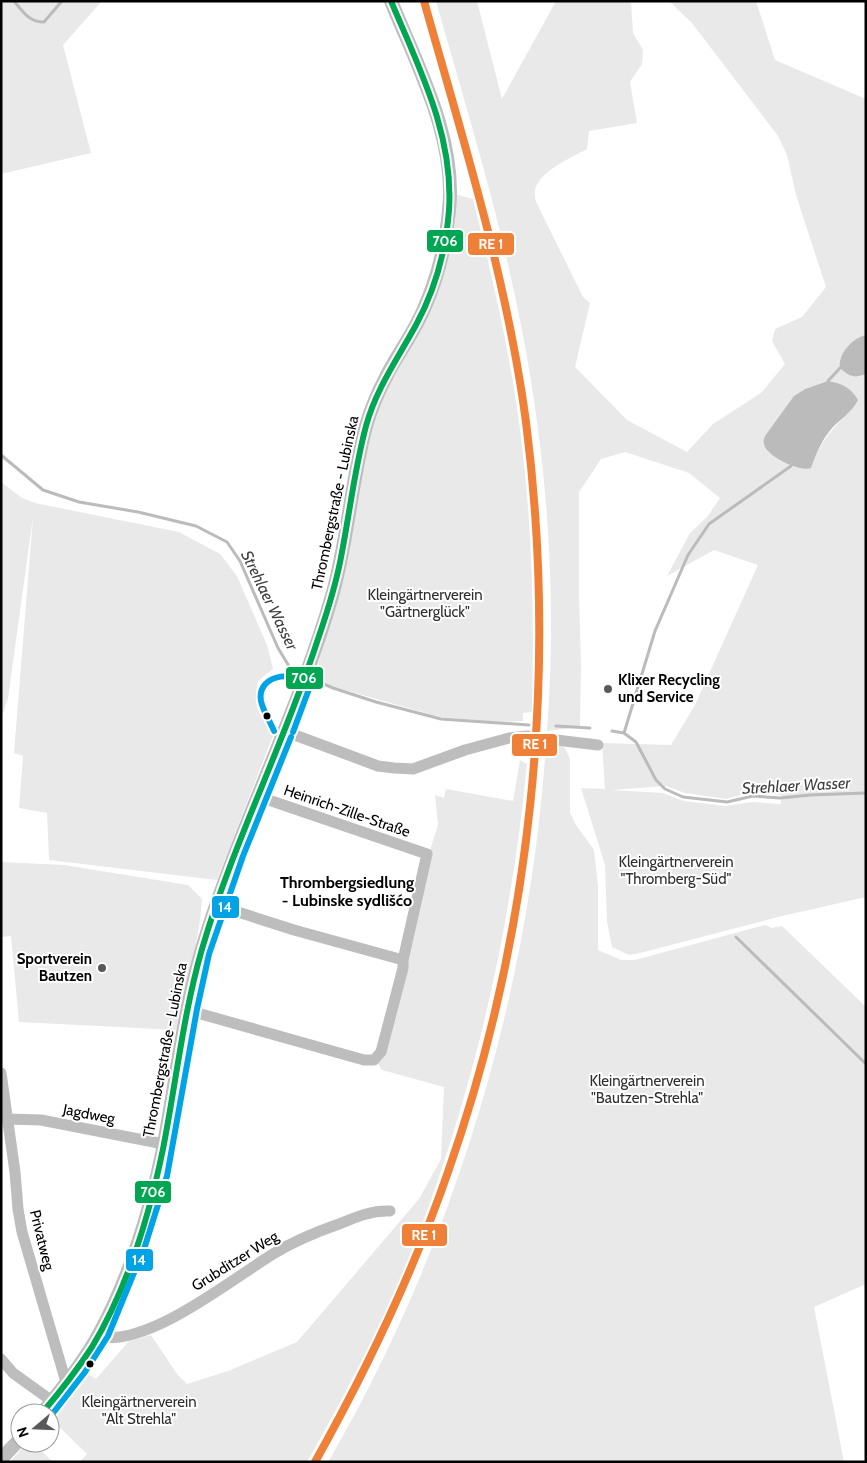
<svg xmlns="http://www.w3.org/2000/svg" width="867" height="1463" viewBox="0 0 867 1463" font-family="Cabin,sans-serif">
<style>
.green{fill:#e9e9e9;fill-rule:evenodd}
.water{fill:#bbb}
.lines{fill:none;stroke-linecap:round;stroke-linejoin:round}
.stream{stroke:#bbb;stroke-width:3}
.minor-tunnel{stroke:#d9d9d9;stroke-width:11;stroke-dasharray:11 5.5;stroke-linecap:butt}
.minor{stroke:#bdbdbd;stroke-width:11}
.tertiary{stroke:#bdbdbd;stroke-width:14}
.bus-1-casing{stroke:#fff;stroke-width:10}
.bus-2-casing{stroke:#fff;stroke-width:10}
.bus-1{stroke:#00a651;stroke-width:6}
.bus-2{stroke:#00a3e6;stroke-width:6}
.rail-1-casing{stroke:#fff;stroke-width:11}
.rail-1{stroke:#ef8037;stroke-width:8}
.poi-dot{fill:#595959;stroke:#fff;stroke-width:2}
.bus-dot{fill:#000;stroke:#fff;stroke-width:2}
.labels{text-anchor:middle;stroke-width:4;stroke-linejoin:round;paint-order:stroke}
.street-label{font-size:15px;fill:#000;stroke:#fff}
.park-label{font-size:15px;fill:#2e2e2e;stroke:#fff}
.poi-label{font-size:15px;font-weight:bold;fill:#000;stroke:#fff;text-anchor:start}
.water-label{font-size:16px;font-style:italic;fill:#3f3f3f;stroke:#fff}
.neighbourhood-label{font-size:16px;font-weight:bold;fill:#000;stroke:#fff}
.line-badge{stroke:#fff;stroke-width:2}
.badge-label{font-size:14px;text-anchor:middle;font-weight:bold;fill:#fff}
</style>
<rect width="100%" height="100%" fill="#fff"/>
<!-- green -->
<path class="green" d="M 1,1 L 102,1 L 63,45 L 91,153 L 1,174 Z
M 436,1 L 477,1 L 502,99 L 556,1 L 631,1 L 633,33 L 643,50 L 642,64 L 630,82 L 637,123 L 589,131 L 587,149 C 571,158 531,174 535,197 C 535,201 538,205 539,208 L 583,297 L 590,303 L 575,367 L 627,420 L 687,452 L 713,424 L 761,393 L 785,364 L 772,341 L 775,329 L 802,317 L 826,287 L 796,195 L 787,155 L 778,136 L 692,23 L 669,1 L 756,1 L 775,60 L 866,99 L 866,335 L 857,377 L 866,374 L 866,897 L 778,917 L 640,953 L 629,955 L 612,947 L 607,922 L 605,865 L 581,788 L 605,789 L 602,743 L 671,745 L 695,705 L 758,565 L 714,550 L 667,576 L 690,533 L 707,517 L 720,498 L 689,473 L 625,452 L 601,459 L 579,492 L 579,595 L 581,666 L 580,727 L 547,731 C 558,588 546,441 516,301 C 495,200 464,101 436,1 ZM 828,381 L 851,411 C 830,430 821,442 810,468 L 794,396 L 805,389 ZM 666,786 L 685,793 L 726,799 L 752,792 L 781,795 L 781,804 L 753,802 L 725,806 L 684,801 L 663,793 L 611,790 Z
M 454,194 L 473,199 C 494,284 514,368 523,455 C 533,540 534,626 532,712 L 523,713 L 523,721 L 497,722 L 440,717 L 334,687 L 314,677 L 338,599 L 374,411 L 417,336 Z
M 1,482 L 22,498 L 35,503 L 179,532 L 220,554 L 237,576 L 267,645 L 273,669 L 258,681 C 253,708 257,712 274,733 L 217,880 L 49,860 L 47,813 L 19,808 L 23,756 L 14,753 L 33,517 L 8,698 L 1,719 Z
M 546,744 L 561,745 L 565,748 L 570,759 L 570,813 L 576,825 L 594,850 L 598,886 L 598,950 L 621,960 L 635,960 L 765,925 L 772,928 L 782,926 L 866,1007 L 866,1284 L 814,1307 L 844,1462 L 328,1462 C 453,1248 530,992 546,744 Z
M 520,760 L 527,764 C 513,907 485,1041 439,1177 C 406,1276 359,1371 307,1462 L 80,1462 L 87,1454 L 50,1418 L 50,1416 L 85,1372 L 96,1379 L 129,1341 L 151,1335 L 177,1374 L 187,1384 L 228,1371 L 297,1342 L 419,1199 L 441,1159 L 444,1087 L 382,1070 L 377,1062 L 429,853 L 438,825 L 435,795 L 444,798 L 446,789 L 513,801 Z
M 1,862 L 64,865 L 188,885 L 202,899 C 200,943 184,987 177,1030 L 19,1022 L 11,936 L 1,937 Z
M 27,1443 L 33,1443 L 53,1462 L 10,1462 Z"/>
<!-- water -->
<path class="water" d="M 866,335 L 866,374 C 854,379 849,376 840,368 C 838,354 852,338 866,335 Z
M 828,381 C 842,383 851,388 858,400 C 852,412 842,418 833,427 C 822,439 816,454 811,468 C 799,472 766,456 764,444 C 763,441 764,438 765,436 L 794,396 L 805,389 Z"/>
<g class="lines">
<!-- stream -->
<path class="stream" d="M 14,1 C 22,11 30,23 44,22 L 62,1
M 828,381 L 840,368
M 1,455 L 43,490 L 79,502 L 138,512 L 196,526 L 227,542 L 240,561 L 278,648 L 292,671 L 302,675
M 310,678 L 333,688 L 376,702 L 441,719 L 529,725
M 556,726 L 590,728
M 612,731 L 624,733 L 636,742 L 656,780 L 665,789 L 683,797 L 727,802 L 753,796 L 780,798 L 810,795 L 866,793
M 624,733 L 655,631 L 688,555 L 709,524 L 791,466
M 736,937 L 866,1064"/>
<!-- minor-tunnel -->
<path class="minor-tunnel" d="M 527,736 L 556,740"/>
<!-- minor -->
<path class="minor" d="M 284,731 L 378,766 L 394,768 L 413,769 L 465,750 L 509,738 L 527,736
M 556,740 L 598,745
M 216,905 L 294,930 L 403,960
M 187,1010 L 364,1060 L 374,1060 L 381,1052 L 403,968 L 403,960 L 427,854 L 257,796
M 1,1073 L 15,1172 L 18,1209 L 22,1232 L 66,1382
M 7,1119 L 41,1120 L 164,1144
M 98,1337 C 150,1346 229,1281 273,1254 C 294,1241 316,1232 339,1224 C 356,1217 372,1210 390,1211
M 1,1359 L 13,1373 L 52,1401"/>
<!-- tertiary -->
<path class="tertiary" d="M 42,1413 C 63,1388 84,1362 99,1334 C 129,1280 151,1209 163,1149 C 176,1082 183,1015 202,949 C 238,829 297,717 332,596 C 348,540 351,482 366,426 C 371,409 378,392 386,377 C 397,355 413,334 423,311 C 437,280 446,244 449,210 C 457,139 417,65 391,1
M 1,1459 L 20,1439"/>
<!-- bus-1 casing -->
<g class="bus-1-casing">
<path id="bus-1" d="M 42,1413 C 60,1392 77,1370 92,1347 C 128,1287 149,1217 163,1149 C 176,1083 183,1015 202,949 C 233,843 284,744 318,639 C 328,610 337,581 342,552 C 350,510 355,467 366,426 C 376,389 398,358 416,325 C 435,290 446,249 449,210 C 454,135 419,68 391,1"/>
</g>
<!-- bus-2 casing -->
<g class="bus-2-casing">
<path id="bus-2" d="M 274,731 C 270,721 263,711 261,701 C 256,672 302,669 309,689 L 293,732
M 50,1417 L 85,1372 L 108,1336 L 145,1246 L 167,1176 L 197,1009 L 209,954 L 243,856 L 291,737"/>
</g>
<!-- bus-1 -->
<use href="#bus-1" class="bus-1"/>
<!-- bus-2 -->
<use href="#bus-2" class="bus-2"/>
<!-- rail-1 casing -->
<g class="rail-1-casing">
<path id="rail-1" d="M 315,1462 C 367,1369 413,1273 448,1172 C 532,933 558,673 526,422 C 507,279 463,140 424,1"/>
</g>
<!-- rail-1 -->
<use href="#rail-1" class="rail-1"/>
</g>
<!-- markers -->
<g class="poi-dot">
<circle cx="608" cy="689" r="5"/>
<circle cx="102" cy="968" r="5"/>
</g>
<g class="bus-dot">
<circle cx="267" cy="716" r="4.5"/>
<circle cx="90" cy="1364" r="4.5"/>
</g>
<g class="labels">
<!-- street labels -->
<g class="street-label">
<text transform="translate(335 503) rotate(-78)" y="5">Thrombergstraße - Lubinska</text>
<text transform="translate(347 811) rotate(19)" y="5">Heinrich-Zille-Straße</text>
<text transform="translate(165 1050) rotate(-79)" y="5">Thrombergstraße - Lubinska</text>
<text transform="translate(89 1114) rotate(11)" y="5">Jagdweg</text>
<text transform="translate(42 1240) rotate(76)" y="5">Privatweg</text>
<text transform="translate(235 1261) rotate(-32)" y="5">Grubditzer Weg</text>
</g>
<!-- park labels -->
<g class="park-label">
<text x="425" y="600">Kleingärtnerverein<tspan x="425" dy="17">"Gärtnerglück"</tspan></text>
<text x="676" y="867">Kleingärtnerverein<tspan x="676" dy="17">"Thromberg-Süd"</tspan></text>
<text x="647" y="1086">Kleingärtnerverein<tspan x="647" dy="17">"Bautzen-Strehla"</tspan></text>
<text x="139" y="1407">Kleingärtnerverein<tspan x="139" dy="17">"Alt Strehla"</tspan></text>
</g>
<!-- poi labels -->
<g class="poi-label">
<text x="618" y="685">Klixer Recycling<tspan x="618" dy="17">und Service</tspan></text>
<text x="92" y="964" text-anchor="end">Sportverein<tspan x="92" dy="17">Bautzen</tspan></text>
</g>
<!-- water labels -->
<g class="water-label">
<text transform="translate(270 600) rotate(64)" y="6">Strehlaer Wasser</text>
<text transform="translate(796 785) rotate(-3)" y="6">Strehlaer Wasser</text>
</g>
<!-- neighbourhood labels -->
<g class="neighbourhood-label">
<text x="347" y="888">Thrombergsiedlung<tspan x="347" dy="18">- Lubinske sydlišćo</tspan></text>
</g>
</g>
<g class="line-badge">
<rect x="426" y="229" width="38" height="24" rx="5" fill="#00a651"/>
<rect x="467" y="232" width="48" height="24" rx="5" fill="#ef8037"/>
<rect x="285" y="666" width="39" height="24" rx="5" fill="#00a651"/>
<rect x="511" y="733" width="47" height="24" rx="5" fill="#ef8037"/>
<rect x="211" y="895" width="29" height="24" rx="5" fill="#00a3e6"/>
<rect x="134" y="1180" width="38" height="24" rx="5" fill="#00a651"/>
<rect x="401" y="1223" width="47" height="24" rx="5" fill="#ef8037"/>
<rect x="125" y="1248" width="29" height="24" rx="5" fill="#00a3e6"/>
</g>
<g class="badge-label">
<text x="445" y="246">706</text>
<text x="491" y="249">RE 1</text>
<text x="304" y="683">706</text>
<text x="535" y="749">RE 1</text>
<text x="225" y="912">14</text>
<text x="153" y="1197">706</text>
<text x="424" y="1240">RE 1</text>
<text x="139" y="1265">14</text>
</g>
<!-- border -->
<rect width="867" height="1463" fill="none" stroke="#000000" stroke-width="5"/>
<!-- north arrow -->
<g transform="translate(35 1428) rotate(251)"><circle r="24" fill="#ffffff" stroke="#999999"/>
<path d="M0-4L9 19L0 12L-9 19Z" fill="#595959"/>
<text y="-8" font-size="14" font-weight="bold" text-anchor="middle" fill="#000000">N</text>
</g>
</svg>
